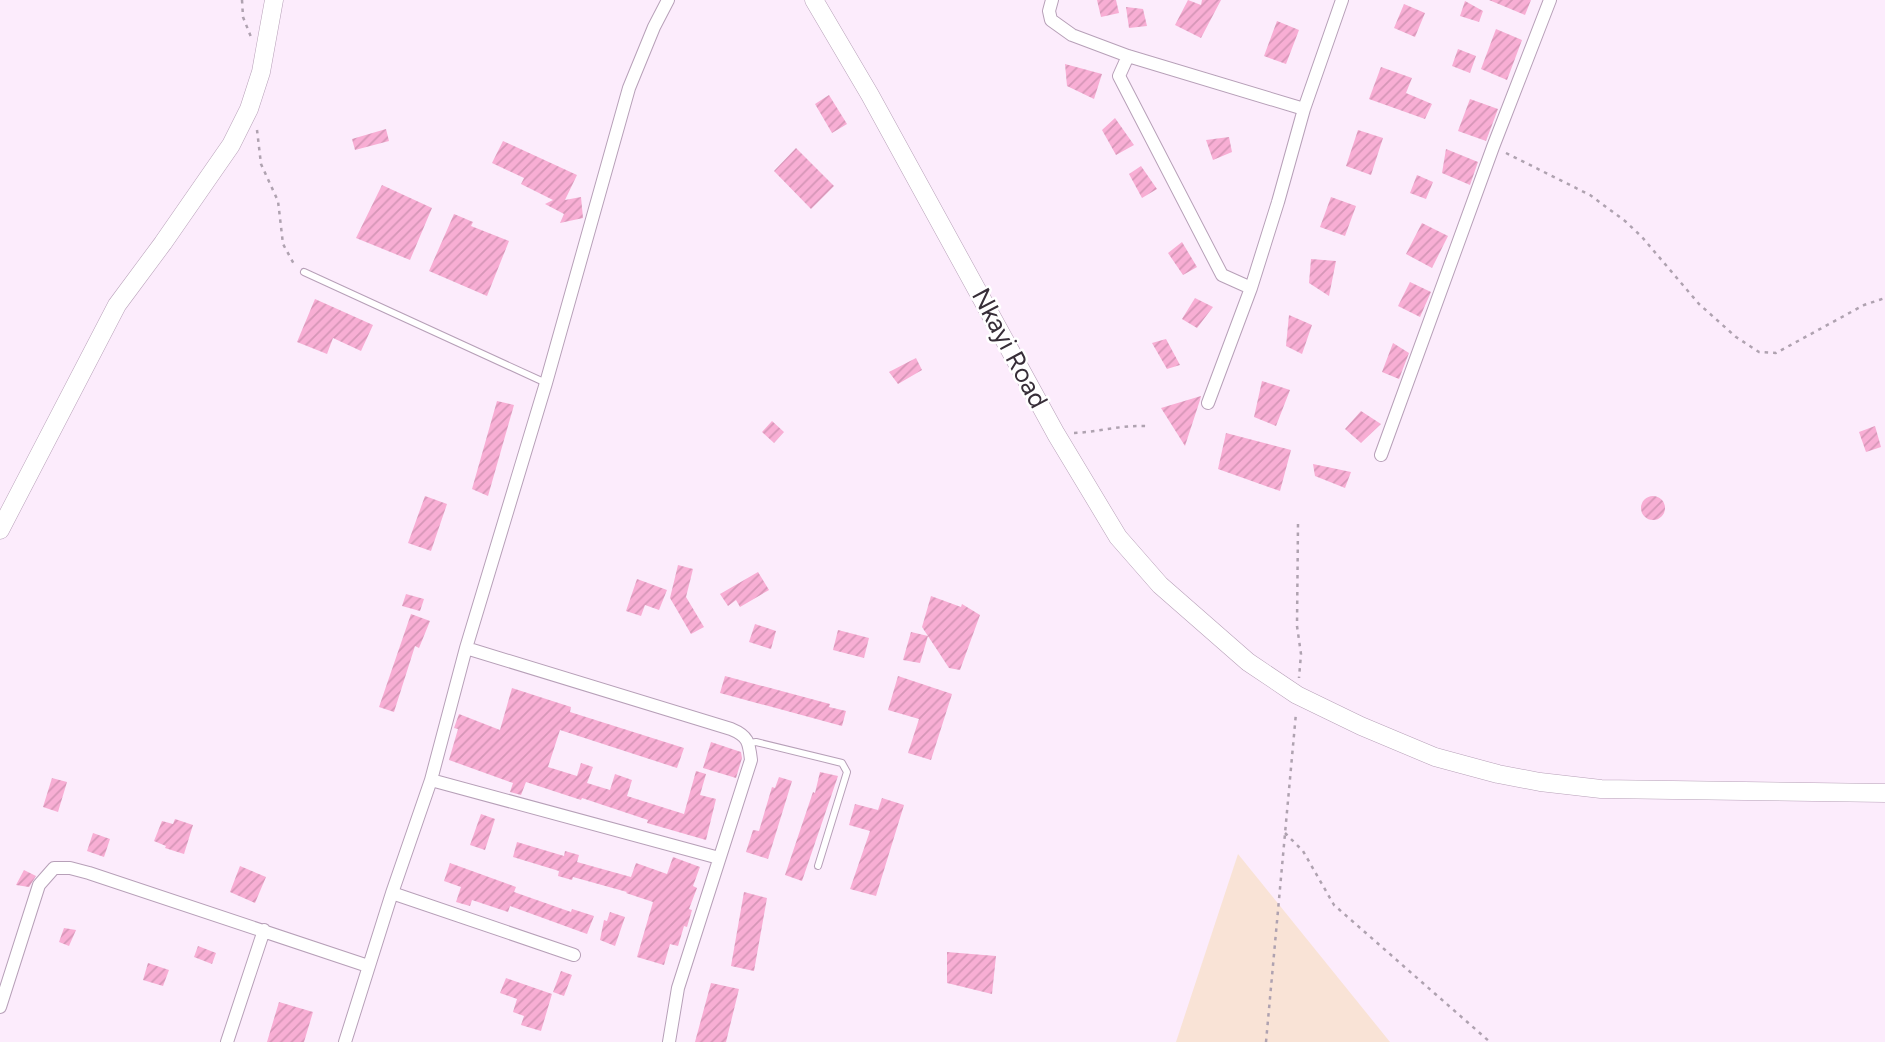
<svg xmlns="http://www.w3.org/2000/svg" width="1885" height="1042" viewBox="0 0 1885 1042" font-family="Figtree,sans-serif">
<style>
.education{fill:#f9e3d6}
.building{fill:url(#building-hatch)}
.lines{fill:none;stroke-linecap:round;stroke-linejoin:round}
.lane-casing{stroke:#b7a0b8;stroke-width:8}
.street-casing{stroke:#b7a0b8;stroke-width:14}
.secondary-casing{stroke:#b7a0b8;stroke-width:19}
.path{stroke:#afa2b0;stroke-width:2.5;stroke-dasharray:3.5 5;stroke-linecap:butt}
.lane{stroke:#fff;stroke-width:6}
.street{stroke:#fff;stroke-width:12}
.secondary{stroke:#fff;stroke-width:18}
.labels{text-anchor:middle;stroke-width:5;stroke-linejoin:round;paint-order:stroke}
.street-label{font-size:26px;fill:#372e38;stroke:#fff}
</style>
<defs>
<pattern id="building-hatch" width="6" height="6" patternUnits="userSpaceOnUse" patternTransform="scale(1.75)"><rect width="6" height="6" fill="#f8aed4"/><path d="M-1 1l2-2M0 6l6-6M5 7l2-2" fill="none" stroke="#d596b7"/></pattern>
</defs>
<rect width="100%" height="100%" fill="#fcecfc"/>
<!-- education -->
<path class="education" d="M 1238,854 L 1390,1042 L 1176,1042 Z"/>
<!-- building -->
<path class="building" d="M 1097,0 L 1116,0 L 1119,13 L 1101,17 Z
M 1188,0 L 1201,5 L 1202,0 L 1221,0 L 1201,38 L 1175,25 Z
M 1489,0 L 1531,0 L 1525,15 Z
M 1465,1 L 1483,11 L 1479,22 L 1460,16 Z
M 1404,4 L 1425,13 L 1415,37 L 1394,28 Z
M 1126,7 L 1143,9 L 1147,26 L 1129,28 Z
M 1277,21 L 1299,30 L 1286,64 L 1264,56 Z
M 1496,29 L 1522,40 L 1507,80 L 1481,69 Z
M 1458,49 L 1476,56 L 1470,73 L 1452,66 Z
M 1065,64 L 1102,74 L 1094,99 L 1067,86 Z
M 1381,67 L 1412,78 L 1406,93 L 1432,104 L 1425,119 L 1369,99 Z
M 829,95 L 847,124 L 832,133 L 815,104 Z
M 1470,99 L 1498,109 L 1486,141 L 1458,131 Z
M 1115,118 L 1134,145 L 1116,155 L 1102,130 Z
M 386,129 L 389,141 L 355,150 L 352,139 Z
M 1358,130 L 1383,138 L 1371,175 L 1346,166 Z
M 1229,137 L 1232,152 L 1213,160 L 1206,140 Z
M 503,141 L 577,175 L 565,200 L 581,197 L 583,218 L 560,223 L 564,214 L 545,204 L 553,200 L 521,184 L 524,178 L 492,163 Z
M 796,148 L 834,186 L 811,209 L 774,171 Z
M 1446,149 L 1478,162 L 1470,185 L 1442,173 Z
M 1141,166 L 1157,189 L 1142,198 L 1129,174 Z
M 1417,175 L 1433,182 L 1426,199 L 1410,193 Z
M 382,185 L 432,208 L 410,260 L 356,238 Z
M 1331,197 L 1356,206 L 1345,236 L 1320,227 Z
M 454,214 L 473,222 L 471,226 L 509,241 L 487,296 L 429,271 Z
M 1422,223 L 1448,236 L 1432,268 L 1406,254 Z
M 1182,242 L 1197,267 L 1183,275 L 1168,253 Z
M 1311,259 L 1336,261 L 1329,296 L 1309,283 Z
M 1410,282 L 1431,292 L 1420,317 L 1398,306 Z
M 1195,298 L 1213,307 L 1197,328 L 1182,319 Z
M 315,299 L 373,325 L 361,351 L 333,338 L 327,354 L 297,342 Z
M 1289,315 L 1312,325 L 1302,354 L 1286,346 Z
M 1166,339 L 1180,365 L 1167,369 L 1152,343 Z
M 1393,343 L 1409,353 L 1399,379 L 1382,372 Z
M 916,358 L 922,370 L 898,384 L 889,372 Z
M 1262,381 L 1290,390 L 1276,426 L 1254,417 Z
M 1201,396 L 1200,400 L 1185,446 L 1161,408 Z
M 497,401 L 514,405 L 488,496 L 472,489 Z
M 1361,411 L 1381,424 L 1361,443 L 1345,429 Z
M 772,421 L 784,432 L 774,443 L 762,432 Z
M 1875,426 L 1881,447 L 1866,452 L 1859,432 Z
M 1226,433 L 1291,450 L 1280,491 L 1218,469 Z
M 1313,464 L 1351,472 L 1345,488 L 1315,476 Z
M1641 508a12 12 0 1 1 24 0a12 12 0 1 1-24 0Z
M 425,496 L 447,504 L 431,551 L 408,543 Z
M 678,565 L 693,569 L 686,597 L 704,627 L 691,634 L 670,598 Z
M 758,572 L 769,590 L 740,607 L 736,600 L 728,606 L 720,594 Z
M 637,579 L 667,590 L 659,610 L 645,605 L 641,616 L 626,611 Z
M 406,594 L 424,599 L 420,611 L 402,606 Z
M 931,596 L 961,607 L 962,604 L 980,615 L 960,670 L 949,668 L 922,627 Z
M 411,614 L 430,621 L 419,648 L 415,646 L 394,712 L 379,707 Z
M 755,624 L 776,631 L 771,649 L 749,642 Z
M 838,630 L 869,638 L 864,658 L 833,650 Z
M 911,632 L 928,636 L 920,663 L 903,660 Z
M 725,676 L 830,704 L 829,707 L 846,711 L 842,726 L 720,693 Z
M 898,676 L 952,694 L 931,760 L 908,753 L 919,719 L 888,710 Z
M 512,688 L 571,707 L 570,712 L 684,748 L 677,768 L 560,730 L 548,767 L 577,776 L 581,763 L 593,767 L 587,783 L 610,790 L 615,774 L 632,780 L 627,796 L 684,814 L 696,771 L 706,774 L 700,795 L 716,799 L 706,840 L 647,823 L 648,820 L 582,798 L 581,800 L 526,782 L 521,795 L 510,792 L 513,783 L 449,760 L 458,729 L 454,728 L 459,714 L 500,730 Z
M 711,742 L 741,752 L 742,758 L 736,778 L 703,768 Z
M 820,772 L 838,776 L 802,881 L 785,875 L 813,792 L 815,793 Z
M 779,777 L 792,781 L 768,859 L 746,852 L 753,830 L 759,831 L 772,787 L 775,788 Z
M 52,778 L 67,782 L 58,812 L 43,807 Z
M 882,798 L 904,805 L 876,896 L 850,889 L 870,831 L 849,825 L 855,804 L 878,810 Z
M 481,814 L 495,819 L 485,850 L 470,845 Z
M 175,819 L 193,825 L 184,854 L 165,848 L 166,846 L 154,841 L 162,821 L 173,824 Z
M 93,833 L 110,839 L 104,857 L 87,851 Z
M 517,842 L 564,856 L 565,851 L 579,855 L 577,862 L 631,877 L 636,863 L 667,874 L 673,857 L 700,867 L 693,886 L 697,888 L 689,909 L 692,910 L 687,927 L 684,926 L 678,946 L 670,944 L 664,965 L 637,957 L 653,902 L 626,893 L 627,892 L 573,877 L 572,880 L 558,876 L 559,871 L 513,857 Z
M 450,863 L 516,887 L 514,892 L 571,912 L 572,909 L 594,916 L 587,934 L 510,906 L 508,912 L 472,900 L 470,906 L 456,902 L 461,887 L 444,881 Z
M 240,866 L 266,877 L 255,903 L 230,892 Z
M 24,870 L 36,876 L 29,887 L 16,885 Z
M 744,892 L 767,898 L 754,971 L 731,966 Z
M 610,912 L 625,917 L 615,946 L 600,940 L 604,920 L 607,921 Z
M 64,928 L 76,930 L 69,946 L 59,942 Z
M 198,946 L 216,953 L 212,964 L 194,957 Z
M 947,952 L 996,956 L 992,994 L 947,983 Z
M 148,963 L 169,970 L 163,986 L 143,980 Z
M 561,971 L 572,975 L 564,996 L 553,992 Z
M 506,978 L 552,994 L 541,1031 L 521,1025 L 524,1016 L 513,1012 L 517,999 L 500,993 Z
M 711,983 L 739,989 L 726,1042 L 695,1042 Z
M 279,1002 L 313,1012 L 304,1042 L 267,1042 Z"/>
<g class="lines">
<!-- lane casing -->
<g class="lane-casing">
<path id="lane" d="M 304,272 L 546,383
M 749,743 L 756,742 L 842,763 L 847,772 L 818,866"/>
</g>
<!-- street casing -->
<g class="street-casing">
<path id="street" d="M 1052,0 L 1049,11 L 1051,20 L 1072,35 L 1128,56 L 1304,109
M 1128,56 L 1119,76 L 1222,275 L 1251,288
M 1208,403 L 1251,288 L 1278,202 L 1304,109 L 1342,0
M 1381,455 L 1493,147 L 1550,0
M 466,648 L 731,729 C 748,736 749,742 751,760 L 678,988 L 669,1042
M 431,780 L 719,858
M 392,893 L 574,955
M 0,1007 L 39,885 L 54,868 L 70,868 L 89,873 L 368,966
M 227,1042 L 264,930
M 345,1042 L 392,893 L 431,780 L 466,648 L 546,383 L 629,88 L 654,27 L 668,0"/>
</g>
<!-- secondary casing -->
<g class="secondary-casing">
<path id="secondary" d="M 814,0 L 870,95 L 1056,434 L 1118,537 L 1160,585 L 1248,662 L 1297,695 L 1361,726 L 1435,757 L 1498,774 L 1540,782 L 1601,789 L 1885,793
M 0,530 L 117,305 L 163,243 L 231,145 L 249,109 L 261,72 L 274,0"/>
</g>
<!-- path -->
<path class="path" d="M 242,0 L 243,17 L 251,37
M 257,130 L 261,164 L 278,201 L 283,244 L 295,266
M 1506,153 L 1590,195 L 1625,221 L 1642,237 L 1699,304 L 1736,337 L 1759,352 L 1776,353 L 1864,305 L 1885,298
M 1074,433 C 1098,432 1121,425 1146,426
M 1298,524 L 1297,626 L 1301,654 L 1299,678
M 1285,833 L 1303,851 L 1334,905 L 1490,1042
M 1266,1042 L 1296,713"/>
<!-- lane -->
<use href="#lane" class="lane"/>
<!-- street -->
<use href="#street" class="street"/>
<!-- secondary -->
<use href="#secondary" class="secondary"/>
</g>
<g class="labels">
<!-- street labels -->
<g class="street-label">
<text transform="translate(1010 348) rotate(62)" y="9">Nkayi Road</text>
</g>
</g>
</svg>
